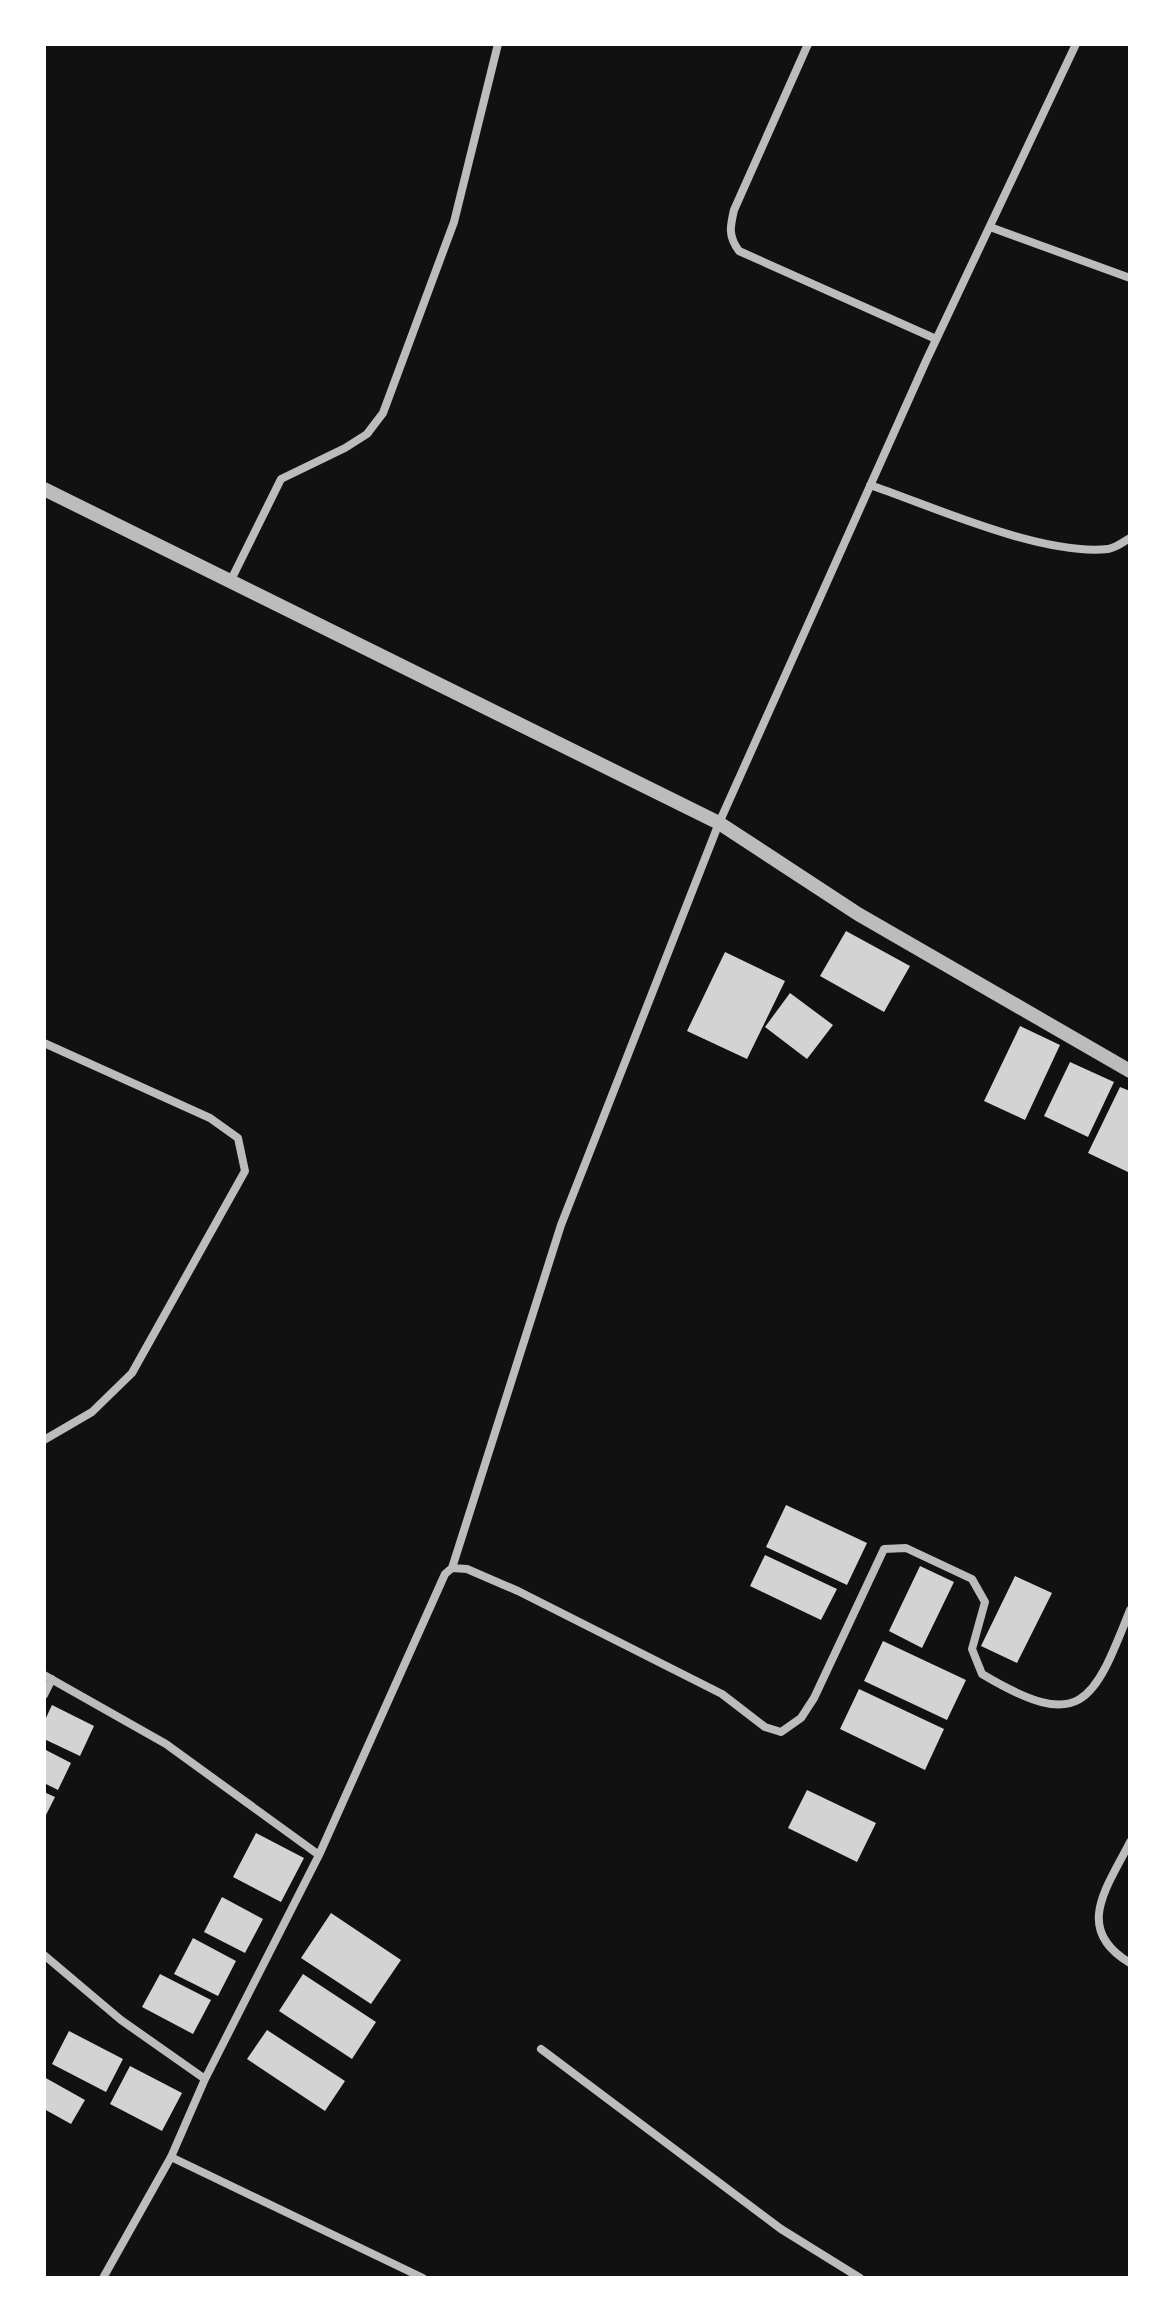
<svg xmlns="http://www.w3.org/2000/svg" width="1174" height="2322" viewBox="0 0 1174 2322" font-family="'Work Sans',sans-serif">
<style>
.building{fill:#d3d3d3}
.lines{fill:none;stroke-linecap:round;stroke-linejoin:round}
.minor{stroke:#bcbcbc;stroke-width:8}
.tertiary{stroke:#bcbcbc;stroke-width:14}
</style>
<rect width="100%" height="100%" fill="#111"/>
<!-- building -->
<path class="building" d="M 846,931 L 910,966 L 884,1012 L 820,976 Z
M 725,952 L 785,981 L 747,1059 L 687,1031 Z
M 790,993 L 833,1025 L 807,1059 L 765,1027 Z
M 1020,1026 L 1060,1045 L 1025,1120 L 984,1101 Z
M 1070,1062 L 1114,1082 L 1088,1137 L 1044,1116 Z
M 1120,1087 L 1130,1091 L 1128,1172 L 1088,1153 Z
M 786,1505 L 867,1543 L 847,1585 L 766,1547 Z
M 765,1555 L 837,1589 L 821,1620 L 750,1586 Z
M 920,1566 L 954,1582 L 922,1648 L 889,1631 Z
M 1015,1576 L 1052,1593 L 1017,1663 L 981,1646 Z
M 883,1641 L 966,1680 L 947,1720 L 864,1681 Z
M 859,1689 L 944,1729 L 925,1770 L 840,1729 Z
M 52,1705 L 94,1726 L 80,1756 L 44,1739 L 44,1722 Z
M 44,1749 L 71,1763 L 58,1790 L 44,1783 Z
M 807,1790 L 876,1823 L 857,1862 L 788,1828 Z
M 44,1792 L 55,1797 L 44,1819 Z
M 256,1833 L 304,1858 L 281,1902 L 233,1877 Z
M 222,1897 L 263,1919 L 245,1953 L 204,1932 Z
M 331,1913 L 401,1960 L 371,2004 L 301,1958 Z
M 193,1938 L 236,1961 L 218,1996 L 174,1974 Z
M 160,1974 L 211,2000 L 193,2034 L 142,2007 Z
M 303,1974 L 376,2022 L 352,2059 L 279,2011 Z
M 267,2030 L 345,2081 L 325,2111 L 247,2059 Z
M 69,2031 L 123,2059 L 106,2092 L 52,2064 Z
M 130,2066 L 182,2093 L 162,2131 L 110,2104 Z
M 44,2077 L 85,2100 L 71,2124 L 44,2109 Z"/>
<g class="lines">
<!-- minor -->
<path class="minor" d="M 808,44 L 734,210 C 730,227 728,236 739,251 L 936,339
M 990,227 L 1130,278
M 870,485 C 934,507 1042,556 1108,549 C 1116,548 1123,542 1130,538
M 230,582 L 281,479 L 345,448 L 367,434 L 383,413 L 454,222 L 498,44
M 44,1043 L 210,1118 L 238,1138 L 245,1171 L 132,1373 L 92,1412 L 44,1440
M 452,1568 L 561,1225 L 719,823 L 926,361 L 1076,44
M 44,1675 L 166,1744 L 319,1855
M 44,1695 L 52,1679
M 1130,1842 C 1107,1888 1073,1929 1130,1963
M 44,1955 L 121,2020 L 205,2079
M 541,2049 L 781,2229 L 860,2278
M 171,2157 L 423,2278
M 103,2278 L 171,2157 L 205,2079 L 319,1855 L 445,1574 L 452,1568 L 467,1569 L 518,1591 L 722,1694 L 765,1727 L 781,1732 L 801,1718 L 814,1698 L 884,1549 L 906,1548 L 972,1579 L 985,1602 L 972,1649 L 982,1674 C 1081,1733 1093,1704 1130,1610"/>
<!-- tertiary -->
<path class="tertiary" d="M 44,489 L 719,823 L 858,914 L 1130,1071"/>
</g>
<!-- border -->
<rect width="1174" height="2322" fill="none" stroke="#ffffff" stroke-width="92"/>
</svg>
